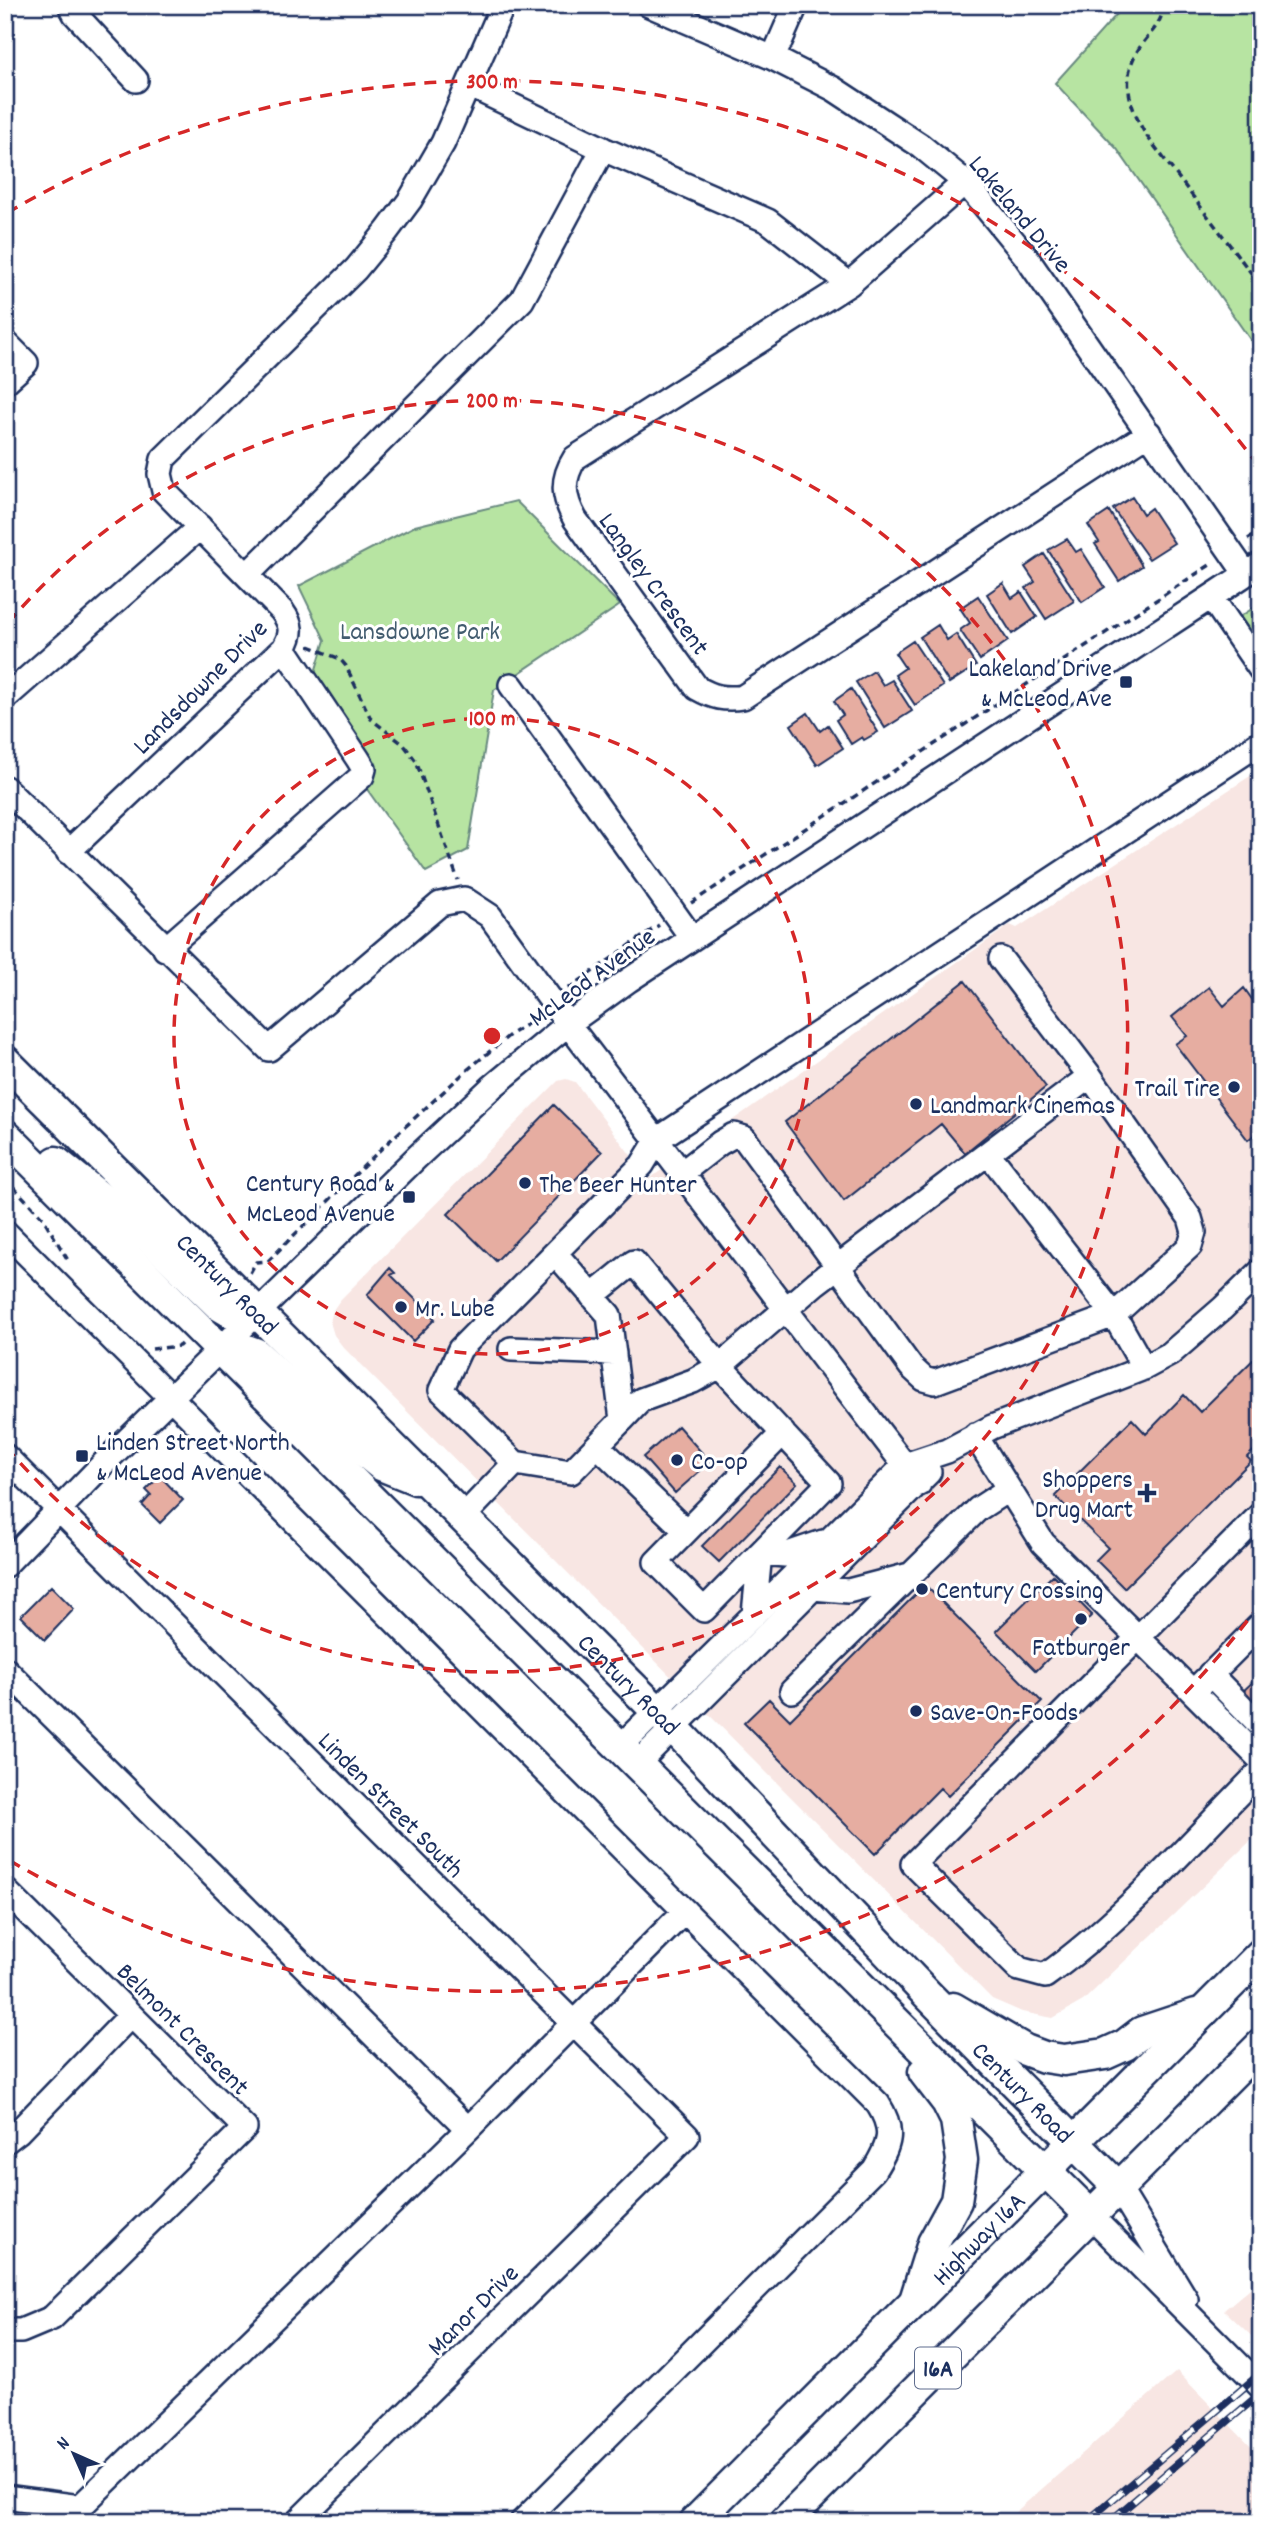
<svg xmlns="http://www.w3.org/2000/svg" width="1266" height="2527" viewBox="0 0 1266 2527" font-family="Dekko,sans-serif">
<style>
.built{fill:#f8e6e3}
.green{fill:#b7e4a2;stroke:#698a80;stroke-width:2}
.building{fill:#e6ada1;stroke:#1b2f5e;stroke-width:2}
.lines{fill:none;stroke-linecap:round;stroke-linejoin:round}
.minor-casing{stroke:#1b2f5e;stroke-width:28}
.major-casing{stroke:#1b2f5e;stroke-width:35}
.path{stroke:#1b2f5e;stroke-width:3.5;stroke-dasharray:7 5;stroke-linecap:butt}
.minor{stroke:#fff;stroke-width:23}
.major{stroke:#fff;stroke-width:30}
.rail-casing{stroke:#1b2f5e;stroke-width:8}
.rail{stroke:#fff;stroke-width:5;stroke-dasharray:16;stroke-linecap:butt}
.ring{fill:none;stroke:#d62828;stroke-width:3.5;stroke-dasharray:12 9}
.poi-dot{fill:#1b2f5e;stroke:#fff;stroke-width:2.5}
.labels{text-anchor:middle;stroke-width:6;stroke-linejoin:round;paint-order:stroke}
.shield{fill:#fff;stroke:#5f6d8e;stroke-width:2}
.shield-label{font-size:24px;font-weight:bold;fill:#1b2f5e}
.street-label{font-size:26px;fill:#1b2f5e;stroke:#fff}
.park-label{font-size:26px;fill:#425c6f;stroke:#fff}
.poi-label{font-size:26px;fill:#1b2f5e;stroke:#fff;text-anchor:start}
.centre{fill:#d62828;stroke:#fff;stroke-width:3.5}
.ring-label{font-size:21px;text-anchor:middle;font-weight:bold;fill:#d62828;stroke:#fff;stroke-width:6;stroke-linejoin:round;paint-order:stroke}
</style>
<rect width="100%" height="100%" fill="#fff"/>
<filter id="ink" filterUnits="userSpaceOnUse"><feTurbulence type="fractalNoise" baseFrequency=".0143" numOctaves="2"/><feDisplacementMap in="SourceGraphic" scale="14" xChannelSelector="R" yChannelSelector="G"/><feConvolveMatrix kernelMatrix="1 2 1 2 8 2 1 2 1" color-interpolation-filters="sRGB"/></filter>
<g filter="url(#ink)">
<!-- built -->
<path class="built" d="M 1261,769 L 1261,1831 L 1083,2001 L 1053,2018 L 1022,2012 L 992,1999 L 343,1347 L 334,1335 L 330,1322 L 333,1310 L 340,1300 L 558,1081 L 566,1079 L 575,1082 L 649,1179 L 1010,925 L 1017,928 Z
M 1261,2279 L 1261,2345 L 1224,2310 Z
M 1177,2371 L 1261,2457 L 1261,2522 L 1004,2522 Z"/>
<!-- green -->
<path class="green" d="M 1125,5 L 1261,5 L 1261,355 L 1117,149 L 1055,83 Z
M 516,501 L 620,605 L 494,690 L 468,850 L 426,872 L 364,785 L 376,769 L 313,679 L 325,640 L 299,586 L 415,526 Z
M 1261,603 L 1261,650 L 1238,618 Z"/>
<!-- building -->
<path class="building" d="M 1132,497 L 1143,514 L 1151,508 L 1174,543 L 1149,559 L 1113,509 Z
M 1109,511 L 1142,566 L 1119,581 L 1095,544 L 1099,542 L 1088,525 Z
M 1067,539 L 1076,552 L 1081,549 L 1105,587 L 1082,602 L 1048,550 Z
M 1044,554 L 1074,601 L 1046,619 L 1026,588 L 1035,582 L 1025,567 Z
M 1003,583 L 1012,598 L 1021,592 L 1037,617 L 1012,634 L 987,594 Z
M 978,596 L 1008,641 L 980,660 L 960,630 L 970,623 L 960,608 Z
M 938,625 L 947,640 L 956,634 L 976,666 L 949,683 L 920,637 Z
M 913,641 L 943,686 L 915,705 L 895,675 L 905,668 L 895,653 Z
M 874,671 L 883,685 L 892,680 L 912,711 L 885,728 L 856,682 Z
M 851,689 L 878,732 L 864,740 L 862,737 L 851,744 L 836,720 L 843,715 L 834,701 Z
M 808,713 L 820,731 L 828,725 L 843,748 L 817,765 L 791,725 Z
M 965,981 L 1046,1087 L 965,1153 L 941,1124 L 844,1201 L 785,1122 Z
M 1209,987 L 1224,1006 L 1244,988 L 1261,1012 L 1261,1129 L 1248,1140 L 1175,1044 L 1187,1036 L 1172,1017 Z
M 554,1105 L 602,1152 L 496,1261 L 448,1214 Z
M 390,1268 L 395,1273 L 391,1275 L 435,1319 L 413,1341 L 367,1295 Z
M 1261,1352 L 1261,1444 L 1247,1457 L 1251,1461 L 1124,1588 L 1096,1560 L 1108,1548 L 1055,1496 L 1132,1419 L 1146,1434 L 1184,1395 L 1200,1412 Z
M 678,1426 L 710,1462 L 675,1493 L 643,1457 Z
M 780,1467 L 797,1483 L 719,1562 L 702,1546 Z
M 160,1476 L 183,1500 L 160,1523 L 142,1505 L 151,1495 L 146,1490 Z
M 1053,1575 L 1092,1615 L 1036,1671 L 996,1631 Z
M 925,1585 L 1042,1702 L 948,1796 L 940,1788 L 875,1854 L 744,1723 L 769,1699 L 790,1720 Z
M 51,1586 L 74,1609 L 45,1640 L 21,1616 Z
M 1261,1674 L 1261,1716 L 1240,1694 Z"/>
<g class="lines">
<!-- minor casing -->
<g class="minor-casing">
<path id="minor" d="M 70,5 L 75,14 L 136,80
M 649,5 L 773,58 L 834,89 L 921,146 L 965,182 L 1024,254 L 1246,574
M 773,58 L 796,5
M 469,85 L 603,149 L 768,221 L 849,284
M 965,182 L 849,284 L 575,458 C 561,480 563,497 575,519 L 697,688 C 713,697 724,700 743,697 L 1149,433
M 5,342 L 26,363 L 5,382
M 247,575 L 522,300 L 603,149
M 1211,597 L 1261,670
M 511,685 L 692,938
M 5,698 L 200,527
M 5,788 L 269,1049 L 440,904 L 464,899 L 490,916 L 568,1024 L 919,1484
M 68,852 L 284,648 C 293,633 292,625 282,611 L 164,491 L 160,474 L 163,459 L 356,269 L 387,231 L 410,200 L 443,143 L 503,5
M 165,949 L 362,776 L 364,769 L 358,759 L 284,648
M 1090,1076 L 1190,1218 L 1194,1232 L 1190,1246 L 1114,1315 L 1144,1368
M 683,1172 L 720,1143 L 734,1135 L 744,1138 L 911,1367 L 924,1379 L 935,1382 L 1114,1315 L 988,1153
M 5,1232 L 878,2104 C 895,2131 890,2144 874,2170 L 522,2522
M 592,1296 L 634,1262 L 720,1366 L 829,1483 L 704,1610 L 656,1562 L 783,1433
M 511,1349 L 614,1353
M 622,1420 L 641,1400 L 693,1381 L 720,1366 L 816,1283 L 1090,1076 L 1001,959
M 975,1435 L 1043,1543 L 1261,1760
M 598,1446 L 686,1531
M 5,1456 L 687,2136 L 297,2522
M 515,1463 L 571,1472 L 622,1420 L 609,1315 L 555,1253
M 1261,1514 L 913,1864 L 1019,1969 L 1045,1976 C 1126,1918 1191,1841 1261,1771
M 463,1517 L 515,1463 L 441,1390 L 460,1349 L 642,1165 L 658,1139 L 1261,742
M 5,1565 L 109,1458 L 417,1157 L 492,1087 L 568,1024 L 629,980 L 1261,564
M 813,1588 L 848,1591 L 909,1575
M 754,1614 L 760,1553 L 785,1555 L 823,1542
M 5,1669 L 468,2129
M 1210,1674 L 1261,1726
M 792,1691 L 978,1509 L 1009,1489
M 1193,1692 L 1261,1624
M 620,1747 L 905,1465 L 947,1451 L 992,1427 L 1144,1368 L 1170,1354 L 1223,1308 L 1261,1271
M 637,1764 L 929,1472
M 5,1890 L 245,2128 L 52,2318 L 21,2331 L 5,2331
M 5,2142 L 18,2132 L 131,2015
M 1118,2187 L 1186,2299
M 1090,2215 L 1261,2387
M 5,2497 L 80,2507 L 468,2129 L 685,1911"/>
</g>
<!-- major casing -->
<g class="major-casing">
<g id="major">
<path id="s1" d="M 5,1061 L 673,1727 L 927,1994 L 1118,2187"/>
<path d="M 5,1135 L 1090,2215"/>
<path d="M 56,1162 L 148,1236 L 219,1305 L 231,1312 L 259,1314"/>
<path d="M 221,1351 L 244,1349 L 255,1353 L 327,1421 L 381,1465 L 416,1479"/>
<path d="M 953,2008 L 1025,2050 L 1044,2057 L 1064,2060 L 1105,2054 L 1125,2045 L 1142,2032 L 1196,2014"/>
<path d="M 916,2297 L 933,2243 L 956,2201 L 962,2160 L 956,2120 L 947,2102 L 924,2072"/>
<path id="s2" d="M 695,2522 L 1261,1954"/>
<path d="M 785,2522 L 1261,2045"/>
</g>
</g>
<!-- path -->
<path class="path" d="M 1164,5 C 1162,22 1153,30 1143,43 C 1119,73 1128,105 1146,135 L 1261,286
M 1248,539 L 1261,531
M 309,646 L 340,659 L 346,666 L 371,719 L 404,745 L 416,761 L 458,880
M 691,903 L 1213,563
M 568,989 L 659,925
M 5,1178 L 43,1218 L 69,1262
M 250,1273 L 256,1262 L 268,1261 L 383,1147 L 466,1071 L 511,1034 L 537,1018
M 152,1349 L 179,1346 L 181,1344"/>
<!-- minor -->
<use href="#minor" class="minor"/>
<!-- major -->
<use href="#major" class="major"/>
<!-- rail casing -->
<g class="rail-casing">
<path id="rail" d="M 1086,2522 L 1261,2373
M 1109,2522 L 1261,2393"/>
</g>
<!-- rail -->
<use href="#rail" class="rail"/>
</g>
</g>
<!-- distance rings -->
<g class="ring">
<circle cx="492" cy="1036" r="318"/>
<path d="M8 623A636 636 0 1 1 8 1449"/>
<path d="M1260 1604A955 955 0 0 1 7 1859M7 213A955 955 0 0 1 1260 468"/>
</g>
<!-- markers -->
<g class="poi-dot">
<rect x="1119" y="675" width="14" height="14" rx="3.5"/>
<circle cx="1234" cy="1087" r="7"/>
<circle cx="916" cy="1104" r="7"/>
<circle cx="525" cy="1183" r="7"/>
<rect x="402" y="1190" width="14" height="14" rx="3.5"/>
<circle cx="401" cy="1307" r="7"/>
<rect x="75" y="1449" width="14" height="14" rx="3.5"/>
<circle cx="677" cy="1460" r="7"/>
<path d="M1143.5 1482.5h7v7h7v7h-7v7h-7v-7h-7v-7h7z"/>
<circle cx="922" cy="1589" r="7"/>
<circle cx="1081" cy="1619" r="7"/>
<circle cx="916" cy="1711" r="7"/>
</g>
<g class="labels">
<!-- shield labels -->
<rect class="shield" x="915" y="2347.5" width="46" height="41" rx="5"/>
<g class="shield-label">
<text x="938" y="2376">16A</text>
</g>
<!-- street labels -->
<g class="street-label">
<text transform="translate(1021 213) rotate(50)" y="9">Lakeland Drive</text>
<text transform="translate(655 583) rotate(54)" y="9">Langley Crescent</text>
<text transform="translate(199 686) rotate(-45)" y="9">Landsdowne Drive</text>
<text transform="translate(591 976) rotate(-36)" y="9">McLeod Avenue</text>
<text dy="9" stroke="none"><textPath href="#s1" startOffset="315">Century Road</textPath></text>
<text dy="9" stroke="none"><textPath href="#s1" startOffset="882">Century Road</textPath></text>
<text transform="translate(392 1804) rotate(45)" y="9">Linden Street South</text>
<text transform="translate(184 2028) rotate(45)" y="9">Belmont Crescent</text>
<text dy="9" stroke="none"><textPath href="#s1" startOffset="1449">Century Road</textPath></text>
<text dy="9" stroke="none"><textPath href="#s2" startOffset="401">Highway 16A</textPath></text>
<text transform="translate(472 2309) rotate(-45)" y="9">Manor Drive</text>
</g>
<!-- park labels -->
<g class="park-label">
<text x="420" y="639">Lansdowne Park</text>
</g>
<!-- poi labels -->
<g class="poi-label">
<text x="1112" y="676" text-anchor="end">Lakeland Drive<tspan x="1112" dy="30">&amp; McLeod Ave</tspan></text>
<text x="1220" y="1096" text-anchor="end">Trail Tire</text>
<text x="930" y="1113">Landmark Cinemas</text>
<text x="395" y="1191" text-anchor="end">Century Road &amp;<tspan x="395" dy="30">McLeod Avenue</tspan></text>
<text x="539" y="1192">The Beer Hunter</text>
<text x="415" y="1316">Mr. Lube</text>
<text x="96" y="1450">Linden Street North<tspan x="96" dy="30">&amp; McLeod Avenue</tspan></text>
<text x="691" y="1469">Co-op</text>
<text x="1133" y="1487" text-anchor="end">Shoppers<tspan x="1133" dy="30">Drug Mart</tspan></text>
<text x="936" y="1598">Century Crossing</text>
<text x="1081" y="1655" text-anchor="middle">Fatburger</text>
<text x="930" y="1720">Save-On-Foods</text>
</g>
</g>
<circle cx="492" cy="1036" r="10" class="centre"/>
<g class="ring-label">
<text x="492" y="88">300 m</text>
<text x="492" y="407">200 m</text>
<text x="492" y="725">100 m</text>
</g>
<!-- margin -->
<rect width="1266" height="2527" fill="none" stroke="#fff" stroke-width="28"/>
<rect x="14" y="14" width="1238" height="2499" fill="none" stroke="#1b2f5e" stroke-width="2.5" filter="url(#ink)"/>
<!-- north arrow -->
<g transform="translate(74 2454) rotate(315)" stroke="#ffffff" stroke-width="5" paint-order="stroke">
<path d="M0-5L12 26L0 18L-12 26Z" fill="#1b2f5e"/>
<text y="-10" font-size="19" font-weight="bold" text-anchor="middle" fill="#1b2f5e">N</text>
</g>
</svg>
